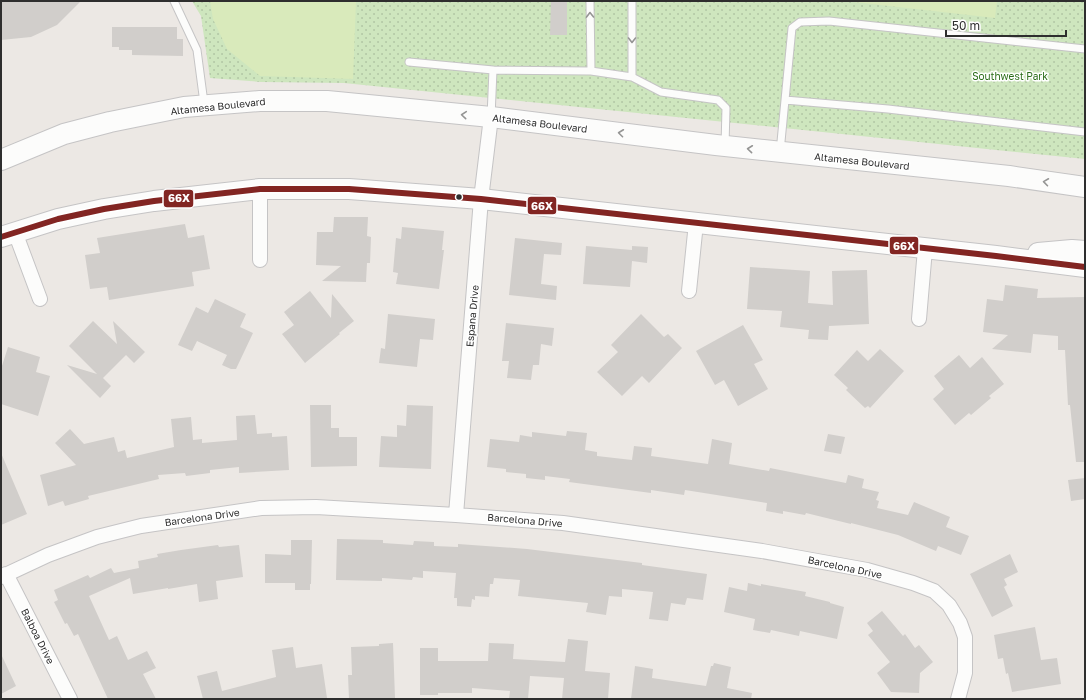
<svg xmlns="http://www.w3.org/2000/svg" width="1086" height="700" viewBox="0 0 1086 700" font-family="'Golos Text',sans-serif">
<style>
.grass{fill:url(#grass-dots)}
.pitch{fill:#d9eabb}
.building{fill:#d1cecb}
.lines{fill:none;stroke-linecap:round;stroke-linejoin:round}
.service-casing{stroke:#c5c4c5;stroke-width:9}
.minor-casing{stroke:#c5c4c5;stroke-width:16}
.secondary-casing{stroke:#c5c4c5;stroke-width:22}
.service{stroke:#fcfcfb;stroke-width:7}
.minor{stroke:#fcfcfb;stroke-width:14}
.secondary{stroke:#fcfcfb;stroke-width:20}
.bus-1-casing{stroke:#fff;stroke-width:9}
.bus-1{stroke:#822522;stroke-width:6}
.oneway{stroke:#959594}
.bus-dot{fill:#2e2e2e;stroke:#fff;stroke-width:1.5}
.labels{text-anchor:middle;stroke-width:3;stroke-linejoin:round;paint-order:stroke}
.park-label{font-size:10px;fill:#2c6e1b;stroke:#fff}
.street-label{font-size:10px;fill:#2e2e2e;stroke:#fff}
.line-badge{stroke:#fff;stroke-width:1.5}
.badge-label{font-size:11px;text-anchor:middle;font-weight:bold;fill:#fff}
</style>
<defs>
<pattern id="grass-dots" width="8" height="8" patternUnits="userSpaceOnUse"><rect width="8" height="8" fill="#cee6be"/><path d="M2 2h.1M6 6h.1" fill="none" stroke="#b1c6a4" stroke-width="1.8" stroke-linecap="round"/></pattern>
</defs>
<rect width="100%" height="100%" fill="#ece8e4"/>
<!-- grass -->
<path class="grass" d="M 192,1 L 1085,1 L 1085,159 L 344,83 L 261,82 L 210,78 L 201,16 Z"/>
<!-- pitch -->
<path class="pitch" d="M 210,1 L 356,1 L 353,79 L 260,76 L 227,49 L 213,19 Z
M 845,1 L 997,1 L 995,18 Z"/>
<!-- building -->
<path class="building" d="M 1,1 L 81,1 L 57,25 L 31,37 L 1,40 Z
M 551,1 L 567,1 L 567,35 L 550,35 Z
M 112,27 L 177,27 L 177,39 L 183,39 L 183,56 L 132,55 L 132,50 L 119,50 L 119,47 L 112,47 Z
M 334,217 L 368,217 L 367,236 L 371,237 L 370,263 L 367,263 L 366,282 L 322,281 L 341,266 L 316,265 L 317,232 L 333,232 Z
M 185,224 L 188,238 L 204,235 L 210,269 L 192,272 L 194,286 L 109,300 L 107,287 L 90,289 L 85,255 L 100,253 L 97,238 Z
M 402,227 L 444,231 L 442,250 L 444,250 L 439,289 L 396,284 L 398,273 L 393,272 L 396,238 L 401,239 Z
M 515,238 L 562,243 L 561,255 L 544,254 L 541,284 L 557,286 L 556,300 L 509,295 Z
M 586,246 L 632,250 L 632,246 L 648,247 L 647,263 L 632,261 L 630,287 L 583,284 Z
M 750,267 L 810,271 L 808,303 L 833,305 L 832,271 L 867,270 L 869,324 L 829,326 L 828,340 L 808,339 L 809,330 L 780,327 L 782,311 L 747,309 Z
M 1005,285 L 1038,289 L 1037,298 L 1085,297 L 1085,462 L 1076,462 L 1070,405 L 1068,405 L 1065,350 L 1058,350 L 1058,336 L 1033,334 L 1031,353 L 992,349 L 1008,335 L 983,332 L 987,299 L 1003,301 Z
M 310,291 L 331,318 L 332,294 L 354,321 L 339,333 L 340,334 L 305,363 L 282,334 L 294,325 L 284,312 Z
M 215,299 L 246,314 L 240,327 L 253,333 L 236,369 L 231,369 L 222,365 L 227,355 L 197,341 L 192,351 L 178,345 L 196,307 L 208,313 Z
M 388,314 L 435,319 L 433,340 L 420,339 L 417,367 L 379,363 L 381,348 L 385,349 Z
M 641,314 L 664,337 L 668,334 L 682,348 L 649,383 L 642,376 L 622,396 L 597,372 L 618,352 L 611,345 Z
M 93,321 L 117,344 L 113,321 L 145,352 L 134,363 L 126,355 L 103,378 L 111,386 L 100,398 L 67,365 L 97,374 L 69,346 Z
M 506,323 L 554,328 L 552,346 L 541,344 L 539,365 L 533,365 L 531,380 L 507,378 L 509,361 L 502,361 Z
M 743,325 L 763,360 L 754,364 L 768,389 L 738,406 L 724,380 L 715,385 L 696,351 Z
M 8,347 L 40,357 L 36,372 L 50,376 L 38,416 L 1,404 L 1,369 Z
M 880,349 L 904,371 L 870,408 L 868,406 L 865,408 L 846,390 L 848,388 L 834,375 L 857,350 L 868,361 Z
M 959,355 L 970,368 L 982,357 L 1004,384 L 989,396 L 991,398 L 971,415 L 969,413 L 955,425 L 933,399 L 944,389 L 934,376 Z
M 310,405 L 331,405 L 331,428 L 339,428 L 339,437 L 357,437 L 357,466 L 311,467 Z
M 407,405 L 433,406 L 431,469 L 379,467 L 381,436 L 397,437 L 397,425 L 406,426 Z
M 255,415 L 257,434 L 272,433 L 272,437 L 287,436 L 289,470 L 239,473 L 239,467 L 210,470 L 210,473 L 186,476 L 185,473 L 158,475 L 159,479 L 88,496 L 89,499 L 65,506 L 63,501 L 48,506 L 40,475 L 76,465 L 55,443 L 70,429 L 84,444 L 114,437 L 118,452 L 125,450 L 127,458 L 174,447 L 171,419 L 191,417 L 193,440 L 202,439 L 202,443 L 237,440 L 236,416 Z
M 567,431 L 587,433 L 585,450 L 597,452 L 597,456 L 632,460 L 634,446 L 652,448 L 651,456 L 708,464 L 712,439 L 732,443 L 729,464 L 769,471 L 770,468 L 846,483 L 848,475 L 864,479 L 862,488 L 879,492 L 876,500 L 879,501 L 877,508 L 908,515 L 914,502 L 950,517 L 946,527 L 969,536 L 961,555 L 938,546 L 936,551 L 898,535 L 851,523 L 851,524 L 806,513 L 805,515 L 783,511 L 783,514 L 766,511 L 767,503 L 685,490 L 684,495 L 651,490 L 651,493 L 569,482 L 570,479 L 545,476 L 545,480 L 526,478 L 526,474 L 506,472 L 506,469 L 487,467 L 490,439 L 519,442 L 520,435 L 532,437 L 532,432 L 566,436 Z
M 828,434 L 845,437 L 841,454 L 824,451 Z
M 1,453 L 27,514 L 1,525 Z
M 1085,478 L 1085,499 L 1071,501 L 1068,480 Z
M 337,539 L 383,540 L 383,543 L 413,545 L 414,541 L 434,542 L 434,546 L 458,547 L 458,544 L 527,549 L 642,563 L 642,565 L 707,574 L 703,600 L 687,598 L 685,605 L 671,603 L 668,621 L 649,619 L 653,592 L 622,589 L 622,597 L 609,596 L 606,615 L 586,612 L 588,603 L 518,596 L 520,580 L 494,578 L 493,584 L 490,584 L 489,597 L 475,596 L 475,600 L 472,599 L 471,607 L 457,606 L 457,598 L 454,598 L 456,573 L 423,571 L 423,578 L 413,577 L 412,580 L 382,578 L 382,581 L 336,580 Z
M 291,540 L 312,540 L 311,584 L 310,584 L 310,590 L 295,590 L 295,583 L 265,583 L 265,554 L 291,555 Z
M 218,545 L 219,547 L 239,545 L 243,577 L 216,581 L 218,599 L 199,602 L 197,584 L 168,589 L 168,588 L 133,594 L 130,578 L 89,596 L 109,640 L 117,636 L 128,660 L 147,651 L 156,668 L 143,674 L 156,699 L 108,699 L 78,634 L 74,636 L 67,623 L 65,624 L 54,602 L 58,600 L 54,590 L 88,575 L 90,578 L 111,568 L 114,573 L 139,568 L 138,561 L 158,557 L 157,554 L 181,550 Z
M 1010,554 L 1018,572 L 1004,579 L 1007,585 L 1004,587 L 1013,606 L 992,617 L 970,574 Z
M 748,583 L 761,586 L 761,584 L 806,592 L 805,596 L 830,602 L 830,603 L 844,607 L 837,639 L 800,631 L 799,636 L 771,630 L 770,633 L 753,630 L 755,619 L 724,612 L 729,587 L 747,591 Z
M 882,611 L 903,636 L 905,634 L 915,648 L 919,645 L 933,662 L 920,673 L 919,693 L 891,692 L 877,673 L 890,662 L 868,635 L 873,631 L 867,623 Z
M 1035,627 L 1041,660 L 1057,658 L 1061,684 L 1012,692 L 1008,673 L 1006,674 L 1003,658 L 998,659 L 994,635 Z
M 568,639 L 588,641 L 585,671 L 610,673 L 608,699 L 562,699 L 564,678 L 530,676 L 528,699 L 509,699 L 510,691 L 472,688 L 472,693 L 438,693 L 438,695 L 420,695 L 420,648 L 438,648 L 438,661 L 488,661 L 489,643 L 514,644 L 513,659 L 565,662 Z
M 393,643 L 395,698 L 349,699 L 348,675 L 352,675 L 351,647 L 379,646 L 379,644 Z
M 293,647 L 296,668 L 322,664 L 327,698 L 320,699 L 203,699 L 197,676 L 217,671 L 222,691 L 276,677 L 272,650 Z
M 1,654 L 16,686 L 1,694 Z
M 714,663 L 731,667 L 727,688 L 752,693 L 751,699 L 631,699 L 635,666 L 653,669 L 652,678 L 706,686 L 711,666 L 713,666 Z"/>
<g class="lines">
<!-- service casing -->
<g class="service-casing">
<path id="service" d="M 174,1 L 197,50 L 204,103
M 632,1 L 632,77 L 661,92 L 718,100 L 726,108 L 725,146
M 409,62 L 493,70
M 591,71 L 632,77
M 785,100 L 792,28 L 800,22 L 829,21 L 1085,49
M 491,117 L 493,70 L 591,71 L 590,1
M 780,152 L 785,100 L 888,109 L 1085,132"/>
</g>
<!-- minor casing -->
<g class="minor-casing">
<path id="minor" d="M 260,189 L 260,260
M 15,232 L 40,299
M 689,291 L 696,223
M 919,319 L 925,249
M 456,515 L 481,199 L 491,117
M 6,574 L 70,699
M 1,577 L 48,555 L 97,537 L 141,526 L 261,508 L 316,507 L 456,515 L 563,523 L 762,551 L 867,570 L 913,583 L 934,591 L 949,605 L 960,623 L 965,637 L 965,673 L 958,699"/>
</g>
<!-- secondary casing -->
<g class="secondary-casing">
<path id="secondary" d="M 1,160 L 64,134 L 110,122 L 184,107 L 260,101 L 327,101 L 491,117 L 716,145 L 1009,176 L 1085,187
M 1,237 L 58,219 L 104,209 L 154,201 L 260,189 L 349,189 L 481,199 L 996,256 L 1085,267
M 1038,253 L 1072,250 L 1085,251"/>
</g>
<!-- service -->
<use href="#service" class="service"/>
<!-- minor -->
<use href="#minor" class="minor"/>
<!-- secondary -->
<use href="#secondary" class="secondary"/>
<!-- bus-1 casing -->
<g class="bus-1-casing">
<path id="bus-1" d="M 1,237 L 58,219 L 104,209 L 154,201 L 260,189 L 349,189 L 481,199 L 996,256 L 1085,267"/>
</g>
<!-- bus-1 -->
<use href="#bus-1" class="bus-1"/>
</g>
<!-- one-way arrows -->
<defs><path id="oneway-chevron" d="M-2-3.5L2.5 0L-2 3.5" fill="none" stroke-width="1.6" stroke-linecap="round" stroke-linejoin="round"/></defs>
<g class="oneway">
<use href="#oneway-chevron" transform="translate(590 15) rotate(-91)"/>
<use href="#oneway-chevron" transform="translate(632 40) rotate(90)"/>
<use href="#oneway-chevron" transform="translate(464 115) rotate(-175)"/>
<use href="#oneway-chevron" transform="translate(621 133) rotate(-173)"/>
<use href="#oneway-chevron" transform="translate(750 149) rotate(-174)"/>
<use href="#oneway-chevron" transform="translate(1046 182) rotate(-172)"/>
</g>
<!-- markers -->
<circle class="bus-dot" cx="459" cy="197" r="3.5"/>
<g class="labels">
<!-- park labels -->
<g class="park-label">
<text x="1010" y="80">Southwest Park</text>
</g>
<!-- street labels -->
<g class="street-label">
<text transform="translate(218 106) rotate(-6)" y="4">Altamesa Boulevard</text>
<text transform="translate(540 123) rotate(7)" y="4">Altamesa Boulevard</text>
<text transform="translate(862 161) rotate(6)" y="4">Altamesa Boulevard</text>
<text transform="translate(472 316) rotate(-85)" y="4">Espana Drive</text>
<text transform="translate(202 517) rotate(-8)" y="4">Barcelona Drive</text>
<text transform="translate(525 520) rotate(5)" y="4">Barcelona Drive</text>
<text transform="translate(845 567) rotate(12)" y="4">Barcelona Drive</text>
<text transform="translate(38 636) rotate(63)" y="4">Balboa Drive</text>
</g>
</g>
<g class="line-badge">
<rect x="163" y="189" width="31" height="19" rx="4" fill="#822522"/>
<rect x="527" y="196" width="30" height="19" rx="4" fill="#822522"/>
<rect x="889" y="236" width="30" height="19" rx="4" fill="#822522"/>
</g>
<g class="badge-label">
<text x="179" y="202">66X</text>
<text x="542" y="210">66X</text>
<text x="904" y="250">66X</text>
</g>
<!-- border -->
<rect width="1086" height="700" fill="none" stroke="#2e2e2e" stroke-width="4"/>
<!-- scale -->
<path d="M946 30v6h120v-6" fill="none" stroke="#2e2e2e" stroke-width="2"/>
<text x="952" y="30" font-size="12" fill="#2e2e2e" stroke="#ffffff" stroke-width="3" paint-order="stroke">50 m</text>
</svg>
